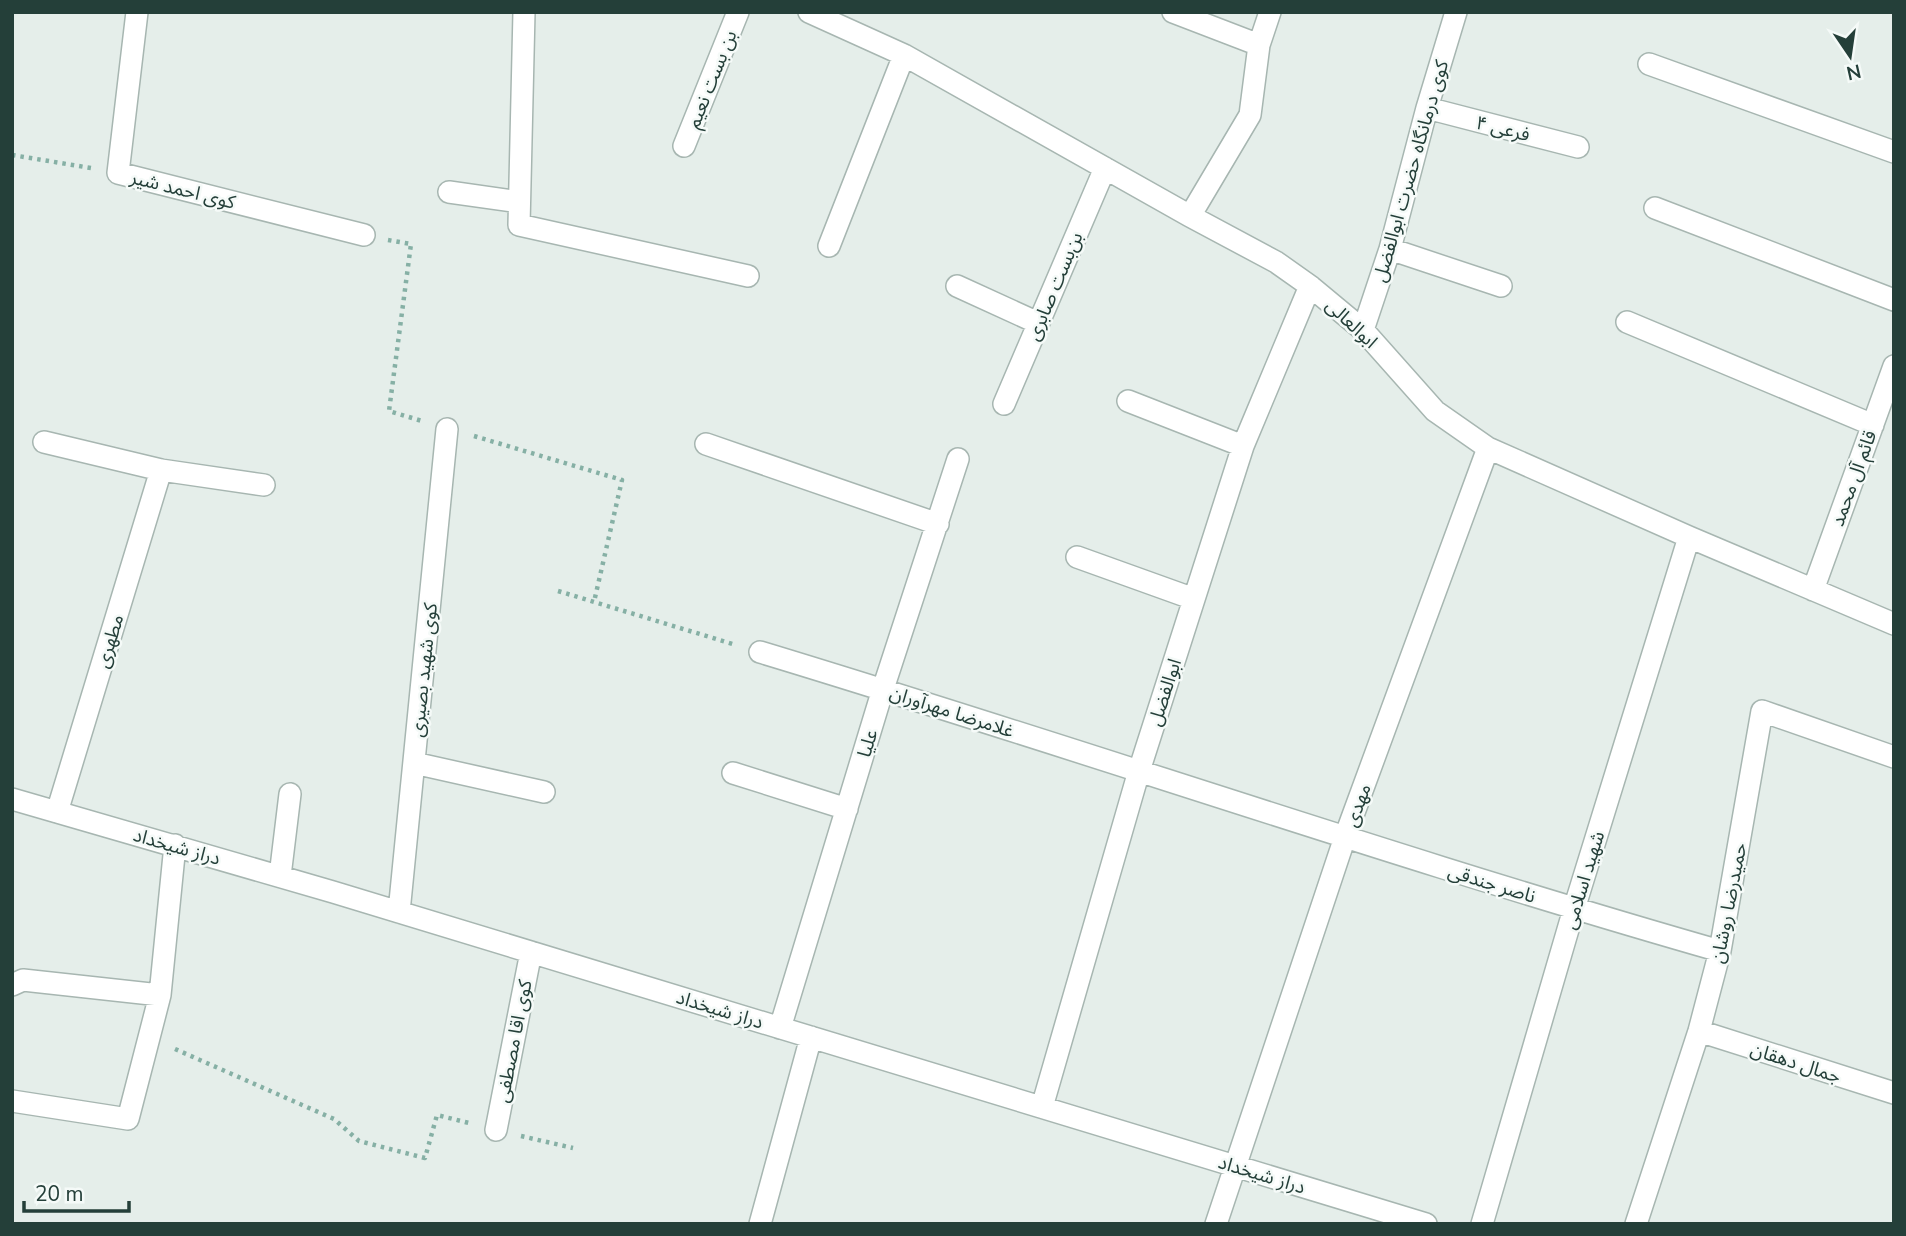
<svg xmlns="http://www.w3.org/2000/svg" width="1906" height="1236" viewBox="0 0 1906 1236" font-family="'Nunito Sans','Noto Sans Arabic',sans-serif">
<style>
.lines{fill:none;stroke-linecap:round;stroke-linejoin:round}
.minor-casing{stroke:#a7b6b1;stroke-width:24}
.path{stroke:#86b0a5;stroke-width:4.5;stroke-dasharray:3.5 5;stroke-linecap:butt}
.minor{stroke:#fff;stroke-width:21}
.labels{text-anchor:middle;stroke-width:5;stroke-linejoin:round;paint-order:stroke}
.street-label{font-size:19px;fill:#243f39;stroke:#f5faf8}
</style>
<rect width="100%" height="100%" fill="#e5eeea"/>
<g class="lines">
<!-- minor casing -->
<g class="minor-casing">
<path id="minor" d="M 137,12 L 118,173 L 364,235
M 524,12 L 519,225 L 748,276
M 809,12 L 904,55 L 1190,216 L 1276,262 L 1310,286 L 1363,330 L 1435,411 L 1488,448 L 1689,537 L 1894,624
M 1173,12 L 1259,45
M 1649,64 L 1894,152
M 1427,108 L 1578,147
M 684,146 L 738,12
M 449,192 L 519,202
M 1655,208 L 1894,300
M 1190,216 L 1250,115 L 1259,45 L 1270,12
M 829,246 L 904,55
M 1390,249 L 1501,286
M 957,286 L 1038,323
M 1627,322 L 1873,425
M 1363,330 L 1390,249 L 1427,108 L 1456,12
M 1128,401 L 1243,446
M 1004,404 L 1105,168
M 44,442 L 161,470 L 264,485
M 706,444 L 938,524
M 1077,557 L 1194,599
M 1813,590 L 1894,366
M 760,652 C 1081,749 1398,859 1720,951
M 414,763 L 544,792
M 733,773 L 847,809
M 12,799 L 333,892 L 1426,1224
M 57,812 L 161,470
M 280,876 L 290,794
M 399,912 L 447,429
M 12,985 L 23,980 L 160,995 L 175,845
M 780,1028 L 883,689 L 958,459
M 1699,1031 L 1894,1093
M 12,1101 L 128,1119 L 160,995
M 1042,1107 L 1139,771 L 1243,446 L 1310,286
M 496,1130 L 531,952
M 760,1224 L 811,1037
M 1216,1224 L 1345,837 L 1488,448
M 1482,1224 L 1574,909 L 1689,537
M 1636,1224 L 1699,1031 L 1720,951 L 1762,711 L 1894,757"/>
</g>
<!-- path -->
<path class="path" d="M 12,155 L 91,168
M 388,240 L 411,244 L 389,411 L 422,421
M 474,436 L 622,480 L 594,602
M 558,591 L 736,645
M 175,1049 L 334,1119 L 359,1141 L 425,1158 L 437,1115 L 469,1123
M 521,1136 L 573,1148"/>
<!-- minor -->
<use href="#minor" class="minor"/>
</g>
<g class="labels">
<!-- street labels -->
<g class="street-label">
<text transform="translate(711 79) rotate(-68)" y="7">بن بست نعیم</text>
<text transform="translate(1503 128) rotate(14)" y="7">فرعی ۴</text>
<text transform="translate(1410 171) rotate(-74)" y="7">کوی درمانگاه حضرت ابوالفضل</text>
<text transform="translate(183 189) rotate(14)" y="7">کوی احمد شیر</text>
<text transform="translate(1054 286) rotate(-67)" y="7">بن‌بست صابری</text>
<text transform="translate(1352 323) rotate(43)" y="7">ابوالعالی</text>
<text transform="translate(1853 478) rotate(-70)" y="7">قائم آل محمد</text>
<text transform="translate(109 641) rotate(-73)" y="7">مطهری</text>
<text transform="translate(423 670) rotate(-84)" y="7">کوی شهید بصیری</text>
<text transform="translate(1164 692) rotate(-72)" y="7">ابوالفضل</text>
<text transform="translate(952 711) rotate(18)" y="7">غلامرضا مهرآوران</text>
<text transform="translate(867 743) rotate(-73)" y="7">علیا</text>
<text transform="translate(1357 805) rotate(-70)" y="7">مهدی</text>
<text transform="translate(177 846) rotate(16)" y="7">دراز شیخداد</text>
<text transform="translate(1583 880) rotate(-73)" y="7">شهید اسلامی</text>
<text transform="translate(1492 883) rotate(17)" y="7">ناصر جندقی</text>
<text transform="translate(1728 903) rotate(-79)" y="7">حمیدرضا روشان</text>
<text transform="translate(720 1009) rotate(17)" y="7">دراز شیخداد</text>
<text transform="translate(513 1041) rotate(-79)" y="7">کوی اقا مصطفی</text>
<text transform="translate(1796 1062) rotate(18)" y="7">جمال دهقان</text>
<text transform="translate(1262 1174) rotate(17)" y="7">دراز شیخداد</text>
</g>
</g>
<!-- border -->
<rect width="1906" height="1236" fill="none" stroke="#243f39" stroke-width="28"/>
<!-- north arrow -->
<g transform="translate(1850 56) rotate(167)" stroke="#f5faf8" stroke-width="5" paint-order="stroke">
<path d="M0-5L12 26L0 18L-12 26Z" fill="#243f39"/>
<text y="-10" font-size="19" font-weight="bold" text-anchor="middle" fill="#243f39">N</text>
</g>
<!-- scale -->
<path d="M24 1201v10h105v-10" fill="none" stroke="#243f39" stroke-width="3.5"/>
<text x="35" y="1201" font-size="21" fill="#243f39" stroke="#f5faf8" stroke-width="5" paint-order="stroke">20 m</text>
</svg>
